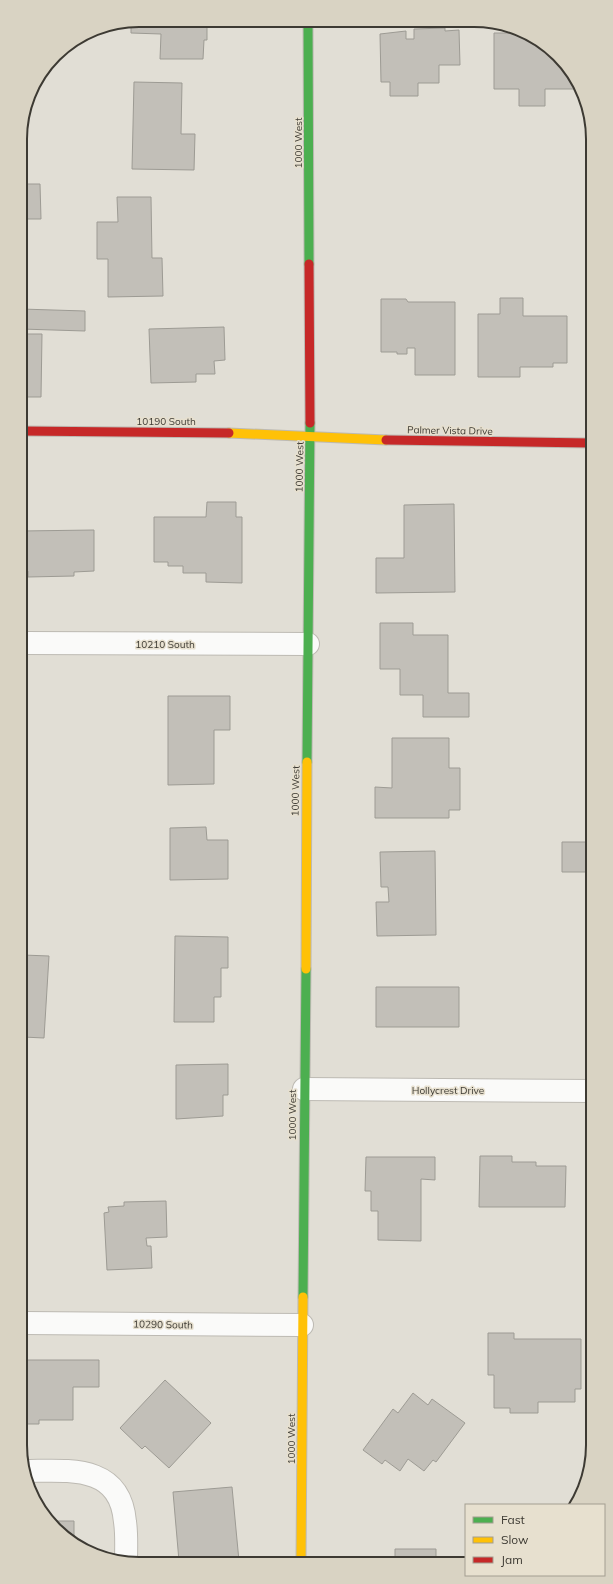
<svg xmlns="http://www.w3.org/2000/svg" width="613" height="1584" viewBox="0 0 613 1584" font-family="Mulish,sans-serif">
<style>
.building{fill:#c2bfb8;stroke:#9d9b94}
.lines{fill:none;stroke-linecap:round;stroke-linejoin:round}
.street-casing{stroke:#bdbab3;stroke-width:24}
.fast-casing{stroke:#bdbab3;stroke-width:11}
.slow-casing{stroke:#bdbab3;stroke-width:11}
.jam-casing{stroke:#bdbab3;stroke-width:11}
.street{stroke:#fafaf9;stroke-width:22}
.fast{stroke:#4caf50;stroke-width:9}
.slow{stroke:#ffc107;stroke-width:9}
.jam{stroke:#c62828;stroke-width:9}
.labels{text-anchor:middle;stroke-width:3;stroke-linejoin:round;paint-order:stroke}
.street-label{font-size:10px;fill:#3d3a33;stroke:#e7e0cf}
.rim{fill:none;stroke:#3d3a33;stroke-width:2}
</style>
<rect width="100%" height="100%" fill="#e1ded5"/>
<!-- building -->
<path class="building" d="M 139,20 L 207,20 L 207,40 L 204,40 L 203,59 L 160,59 L 161,34 L 131,33 L 131,21 Z
M 445,28 L 445,31 L 459,30 L 460,65 L 439,65 L 439,83 L 418,83 L 418,96 L 390,96 L 390,82 L 381,82 L 380,34 L 406,31 L 406,39 L 414,39 L 414,29 Z
M 494,33 L 528,33 L 558,55 L 578,89 L 545,89 L 545,106 L 519,106 L 519,89 L 494,89 Z
M 134,82 L 182,83 L 181,134 L 195,134 L 194,170 L 132,169 Z
M 20,184 L 40,184 L 41,219 L 21,219 Z
M 117,197 L 151,197 L 152,258 L 162,258 L 163,296 L 108,297 L 108,259 L 97,259 L 97,222 L 118,222 Z
M 500,298 L 523,298 L 523,316 L 567,316 L 567,363 L 553,363 L 553,367 L 520,367 L 520,377 L 478,377 L 478,314 L 500,314 Z
M 381,299 L 406,299 L 408,302 L 455,302 L 455,375 L 415,375 L 415,348 L 407,348 L 407,354 L 397,354 L 397,352 L 381,352 Z
M 21,309 L 85,311 L 85,331 L 21,329 Z
M 224,327 L 225,360 L 214,361 L 215,374 L 196,374 L 196,382 L 151,383 L 149,329 Z
M 21,334 L 42,334 L 41,397 L 21,397 Z
M 207,502 L 236,502 L 236,517 L 242,517 L 242,583 L 206,582 L 206,573 L 183,573 L 183,566 L 168,566 L 168,562 L 154,562 L 154,517 L 206,517 Z
M 454,504 L 455,592 L 376,593 L 376,558 L 404,558 L 404,505 Z
M 94,530 L 94,571 L 74,572 L 74,576 L 28,577 L 28,571 L 21,571 L 21,531 Z
M 380,623 L 413,623 L 413,635 L 448,635 L 448,693 L 469,693 L 469,717 L 423,717 L 423,695 L 400,695 L 400,669 L 380,669 Z
M 168,696 L 230,696 L 230,730 L 214,730 L 214,784 L 168,785 Z
M 392,738 L 449,738 L 449,768 L 460,768 L 460,810 L 449,810 L 449,818 L 375,818 L 375,787 L 392,788 Z
M 206,827 L 207,840 L 228,840 L 228,879 L 170,880 L 170,828 Z
M 562,842 L 591,842 L 591,872 L 562,872 Z
M 435,851 L 436,935 L 377,936 L 376,902 L 389,902 L 388,887 L 381,887 L 380,852 Z
M 175,936 L 228,937 L 228,968 L 221,968 L 221,997 L 214,997 L 214,1022 L 174,1022 Z
M 23,955 L 49,956 L 44,1038 L 23,1037 Z
M 376,987 L 459,987 L 459,1027 L 376,1027 Z
M 228,1064 L 228,1095 L 223,1095 L 223,1116 L 176,1119 L 176,1065 Z
M 480,1156 L 512,1156 L 512,1162 L 536,1162 L 536,1166 L 566,1166 L 565,1207 L 479,1207 Z
M 366,1157 L 435,1157 L 435,1180 L 421,1179 L 421,1241 L 378,1240 L 378,1211 L 371,1211 L 371,1191 L 365,1191 Z
M 166,1201 L 167,1237 L 146,1238 L 147,1246 L 151,1246 L 152,1268 L 107,1270 L 104,1213 L 109,1212 L 108,1207 L 124,1206 L 124,1202 Z
M 488,1333 L 514,1333 L 514,1339 L 581,1339 L 581,1389 L 575,1389 L 575,1402 L 538,1402 L 538,1413 L 510,1413 L 510,1408 L 494,1408 L 494,1375 L 488,1375 Z
M 24,1360 L 99,1360 L 99,1387 L 73,1387 L 73,1420 L 39,1420 L 39,1424 L 24,1424 Z
M 165,1380 L 211,1423 L 169,1468 L 145,1446 L 142,1449 L 120,1428 Z
M 413,1393 L 428,1405 L 432,1399 L 465,1423 L 436,1462 L 433,1460 L 424,1471 L 408,1459 L 400,1471 L 385,1460 L 382,1464 L 363,1450 L 393,1409 L 398,1413 Z
M 232,1487 L 239,1561 L 179,1561 L 173,1492 Z
M 49,1521 L 74,1521 L 74,1539 L 60,1534 Z
M 395,1549 L 436,1549 L 436,1560 L 395,1561 Z"/>
<g class="lines">
<!-- street casing -->
<g class="street-casing">
<path id="street" d="M 22,643 L 308,644
M 304,1089 L 592,1091
M 24,1323 L 302,1325
M 24,1471 C 67,1471 120,1463 125,1522 C 127,1535 126,1549 126,1562"/>
</g>
<!-- fast casing -->
<g class="fast-casing">
<path id="fast" d="M 308,21 L 309,264
M 307,762 L 310,423
M 303,1297 L 306,969"/>
</g>
<!-- slow casing -->
<g class="slow-casing">
<path id="slow" d="M 229,433 L 386,440
M 306,969 L 307,762
M 301,1561 L 303,1297"/>
</g>
<!-- jam casing -->
<g class="jam-casing">
<path id="jam" d="M 309,264 L 310,423
M 21,431 L 229,433
M 386,440 L 590,443"/>
</g>
<!-- street -->
<use href="#street" class="street"/>
<!-- fast -->
<use href="#fast" class="fast"/>
<!-- slow -->
<use href="#slow" class="slow"/>
<!-- jam -->
<use href="#jam" class="jam"/>
</g>
<g class="labels">
<!-- street labels -->
<g class="street-label">
<text transform="translate(298 143) rotate(-90)" y="4">1000 West</text>
<text x="166" y="425">10190 South</text>
<text transform="translate(450 430) rotate(1)" y="4">Palmer Vista Drive</text>
<text transform="translate(299 467) rotate(-89)" y="4">1000 West</text>
<text x="165" y="648">10210 South</text>
<text transform="translate(295 791) rotate(-89)" y="4">1000 West</text>
<text x="448" y="1094">Hollycrest Drive</text>
<text transform="translate(292 1115) rotate(-90)" y="4">1000 West</text>
<text transform="translate(163 1324) rotate(1)" y="4">10290 South</text>
<text transform="translate(291 1439) rotate(-90)" y="4">1000 West</text>
</g>
</g>
<!-- crop -->
<path d="M0 0H613V1584H0ZM139 27H474A112 112 0 0 1 586 139V1445A112 112 0 0 1 474 1557H139A112 112 0 0 1 27 1445V139A112 112 0 0 1 139 27Z" fill="#d9d3c3" fill-rule="evenodd"/>
<path class="rim" d="M139 27H474A112 112 0 0 1 586 139V1445A112 112 0 0 1 474 1557H139A112 112 0 0 1 27 1445V139A112 112 0 0 1 139 27Z"/>
<!-- legend -->
<rect x="465" y="1504" width="140" height="72" fill="#e7e0cf" stroke="#a39e91"/>
<rect x="473" y="1517" width="20" height="6" fill="#4caf50" stroke="#a39e91"/>
<text x="501" y="1524" font-size="12" fill="#3d3a33">Fast</text>
<rect x="473" y="1537" width="20" height="6" fill="#ffc107" stroke="#a39e91"/>
<text x="501" y="1544" font-size="12" fill="#3d3a33">Slow</text>
<rect x="473" y="1557" width="20" height="6" fill="#c62828" stroke="#a39e91"/>
<text x="501" y="1564" font-size="12" fill="#3d3a33">Jam</text>
</svg>
